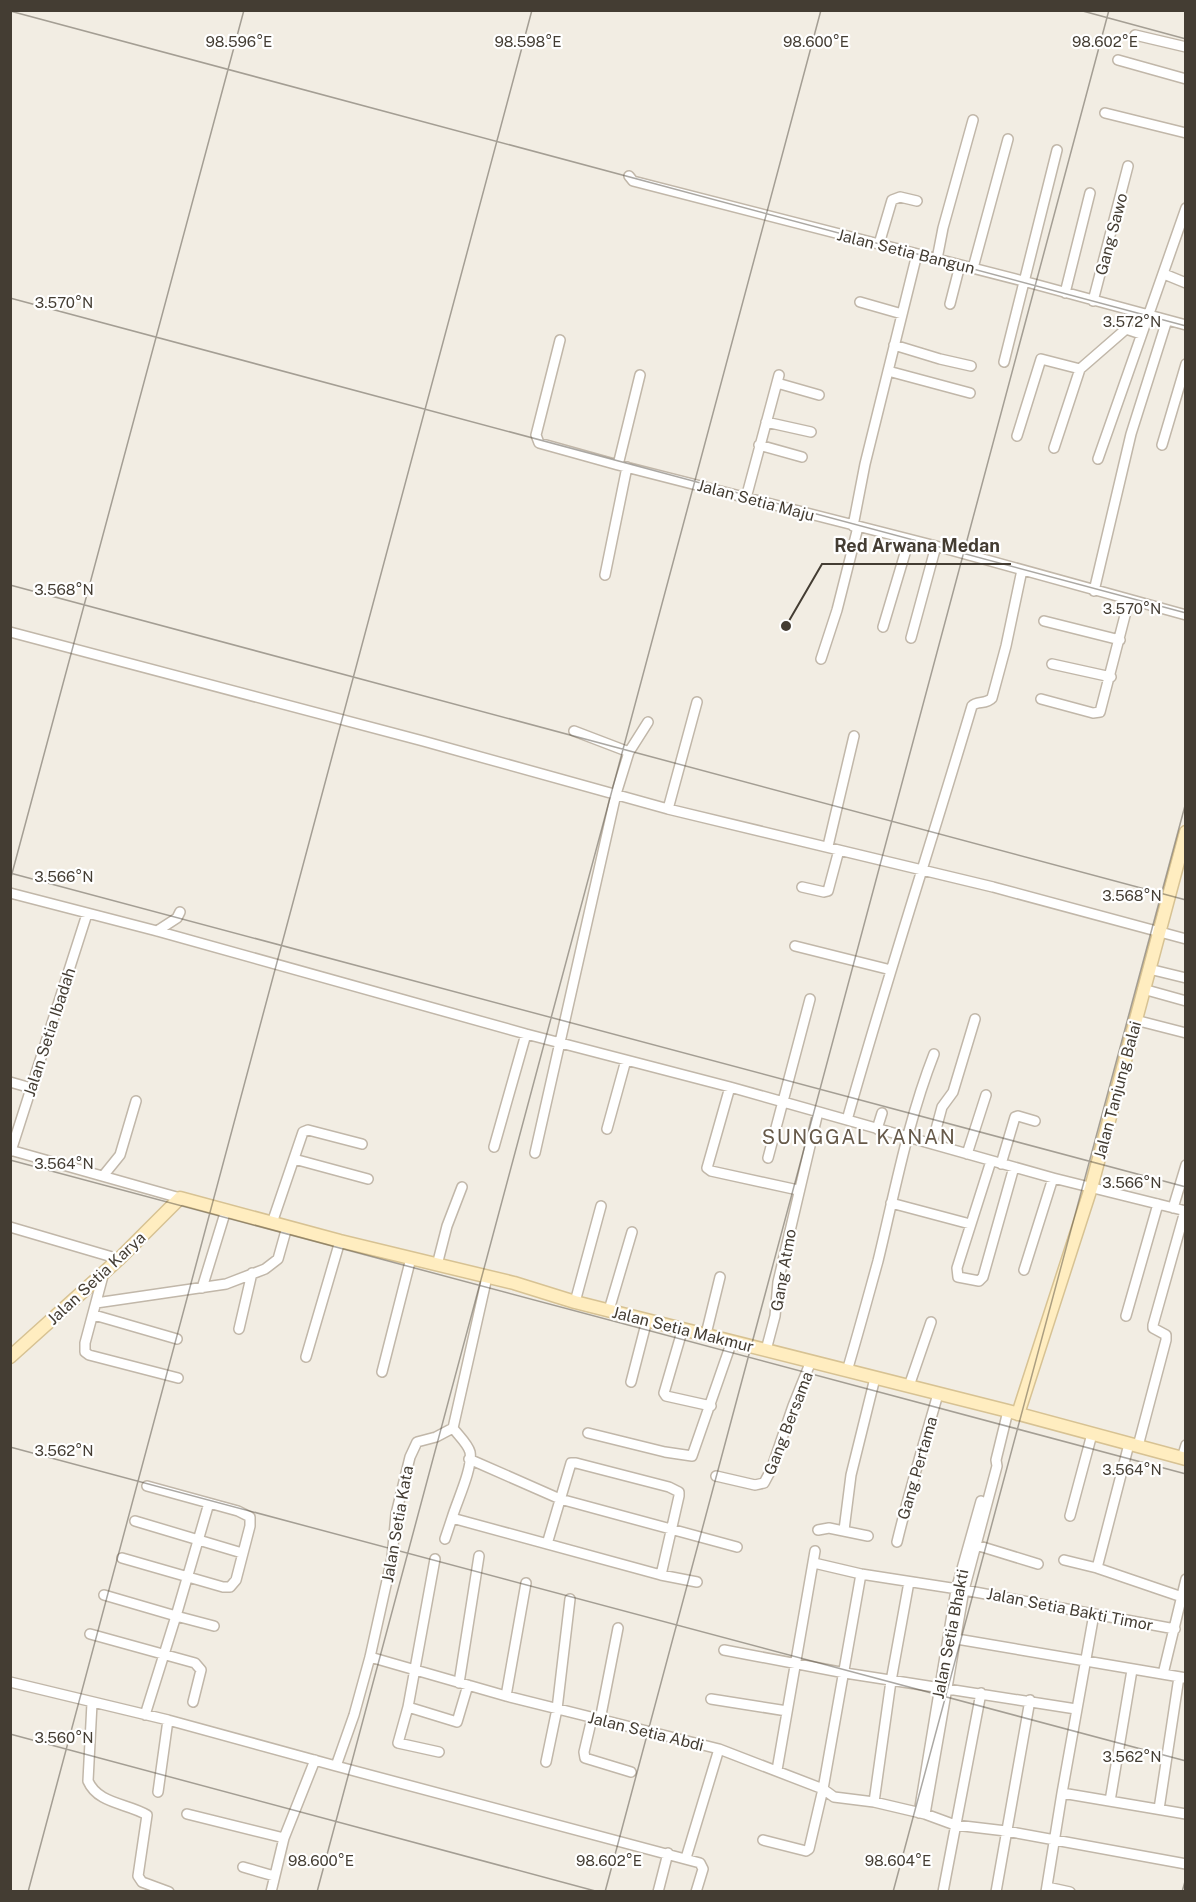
<svg xmlns="http://www.w3.org/2000/svg" width="1196" height="1902" viewBox="0 0 1196 1902" font-family="'Public Sans',sans-serif">
<style>
.lines{fill:none;stroke-linecap:round;stroke-linejoin:round}
.street-casing{stroke:#c1b7a9;stroke-width:12}
.secondary-casing{stroke:#d7c293;stroke-width:15}
.street{stroke:#fff;stroke-width:9}
.secondary{stroke:#ffedc0;stroke-width:12}
.ticks{fill:none;stroke:#443d33;stroke-width:1.5;stroke-opacity:0.45}
.labels{text-anchor:middle;stroke-width:4.5;stroke-linejoin:round;paint-order:stroke}
.street-label{font-size:16px;fill:#443d33;stroke:#fff}
.quarter-label{font-size:20px;letter-spacing:1.5px;fill:#675a4a;stroke:#fff}
.ticks-label{font-size:15px;text-anchor:middle;fill:#443d33;stroke:#fff;stroke-width:4.5;stroke-linejoin:round;paint-order:stroke}
.leader{fill:none;stroke:#443d33;stroke-width:2}
.callout-dot{fill:#443d33;stroke:#fff;stroke-width:2}
.callout-label{font-size:18px;text-anchor:middle;font-weight:bold;fill:#443d33;stroke:#fff;stroke-width:4.5;stroke-linejoin:round;paint-order:stroke}
</style>
<rect width="100%" height="100%" fill="#f2ede3"/>
<g class="lines">
<!-- street casing -->
<g class="street-casing">
<path id="street" d="M 1135,35 L 1186,47
M 1118,60 L 1186,79
M 1105,113 L 1186,133
M 629,176 L 633,181 L 1023,281 L 1186,325
M 879,244 L 892,200 L 900,197 L 917,201
M 937,259 L 943,228 L 973,120
M 973,268 L 1008,139
M 1164,274 L 1186,283
M 1065,293 L 1090,193
M 1093,301 L 1128,166
M 860,302 L 902,314
M 950,304 L 960,265
M 560,340 L 536,435 L 539,443 L 618,465 L 936,546 L 1186,615
M 894,345 L 940,359 L 971,366
M 1004,362 L 1057,150
M 888,371 L 970,393
M 777,383 L 819,395
M 766,422 L 811,432
M 1017,436 L 1041,359 L 1080,369 L 1126,329 L 1141,334
M 759,445 L 802,457
M 1162,445 L 1186,364
M 1054,448 L 1080,369
M 1098,459 L 1186,208
M 618,465 L 640,375
M 746,498 L 779,375
M 853,526 L 865,464 L 917,254
M 605,575 L 627,467
M 1094,591 L 1131,434 L 1167,320
M 1044,621 L 1120,640
M 883,627 L 909,540
M 10,632 L 423,741 L 668,809 L 993,887 L 1186,939
M 911,638 L 936,546
M 821,659 L 837,610 L 858,527
M 1052,664 L 1111,677
M 1041,699 L 1093,713 L 1100,712 L 1129,600
M 574,731 L 629,752
M 668,809 L 697,702
M 828,846 L 854,736
M 802,887 L 824,892 L 828,891 L 839,850
M 10,893 L 157,931 L 526,1034 L 730,1087 L 1053,1178 L 1186,1211
M 157,931 L 177,918 L 180,912
M 795,946 L 891,970
M 1149,969 L 1186,978
M 1143,989 L 1186,1001
M 1135,1020 L 1186,1033
M 10,1082 L 31,1088
M 730,1087 L 707,1168 L 711,1171 L 798,1190
M 847,1120 C 886,981 931,844 972,706 C 977,700 986,705 992,698 L 1006,646 L 1022,570
M 607,1129 L 626,1060
M 877,1129 L 882,1113
M 932,1144 L 942,1107 L 953,1092 L 975,1019
M 494,1147 L 526,1034
M 10,1150 L 180,1198
M 11,1151 L 87,914
M 535,1153 L 616,794 L 629,752 L 648,722
M 967,1154 L 986,1095
M 768,1158 L 810,999
M 294,1159 L 368,1179
M 991,1161 L 957,1268 L 958,1277 L 979,1281 L 983,1277 L 1014,1167
M 1001,1164 L 1015,1117 L 1018,1116 L 1035,1121
M 103,1176 L 120,1155 L 136,1101
M 891,1203 L 970,1224
M 1173,1208 L 1186,1165
M 272,1223 L 303,1132 L 308,1130 L 362,1144
M 10,1227 L 119,1259
M 437,1265 L 447,1226 L 462,1187
M 1024,1270 L 1053,1178
M 104,1272 L 85,1343 L 85,1352 L 89,1355 L 178,1378
M 202,1288 L 226,1210
M 575,1302 L 601,1206
M 96,1303 L 226,1284 L 265,1269 L 278,1259 L 287,1227
M 609,1310 L 632,1232
M 94,1315 L 177,1339
M 1126,1316 L 1158,1204
M 683,1328 L 664,1393 L 666,1396 L 711,1406
M 239,1329 L 252,1273
M 706,1334 L 720,1277
M 766,1350 L 775,1316 L 778,1282 L 818,1112
M 306,1357 L 340,1241
M 847,1371 C 858,1334 868,1297 878,1261 C 895,1191 908,1120 934,1054
M 382,1372 L 411,1258
M 631,1382 L 647,1320
M 909,1386 L 931,1322
M 453,1428 C 458,1435 468,1444 470,1452 C 473,1468 457,1501 452,1518 L 661,1575 L 697,1582
M 588,1433 L 665,1452 L 692,1456 L 732,1341
M 1138,1446 L 1166,1340 L 1166,1335 L 1153,1328 L 1153,1325 L 1185,1211
M 1182,1458 L 1186,1445
M 469,1459 L 560,1499 L 737,1547
M 716,1476 L 755,1485 L 764,1483 L 771,1470 L 793,1406 L 811,1361
M 1070,1516 L 1092,1434
M 135,1521 L 242,1553
M 818,1530 L 829,1528 L 868,1536
M 844,1530 L 851,1475 L 875,1378
M 445,1539 L 452,1518
M 897,1542 C 909,1492 924,1443 938,1394
M 547,1544 L 571,1463 L 576,1463 L 669,1487 L 679,1492 L 679,1496 L 661,1575
M 976,1545 L 1038,1564
M 122,1558 L 223,1587 L 230,1587 L 236,1580 L 250,1526 L 250,1517 L 238,1511 L 147,1486
M 435,1559 L 408,1707 L 398,1743 L 439,1752
M 1064,1560 L 1097,1568 L 1129,1444
M 814,1563 L 861,1574 L 964,1590 L 1175,1629
M 1097,1568 L 1182,1597
M 104,1595 L 176,1616 L 209,1503
M 90,1634 L 195,1663 L 201,1670 L 193,1702
M 951,1638 L 1186,1678
M 724,1650 L 845,1673 L 1076,1709
M 370,1657 L 506,1696 L 719,1749 L 823,1789 L 834,1797 L 874,1802 L 925,1814 L 955,1825 L 1006,1831 L 1186,1864
M 1163,1674 L 1186,1579
M 10,1682 L 168,1720 L 336,1766 L 354,1715 L 370,1657 L 392,1558 L 396,1514 L 410,1457 L 417,1442 L 436,1437 L 453,1428 L 487,1277
M 459,1683 L 479,1556
M 506,1696 L 526,1583
M 711,1699 L 787,1711
M 92,1703 L 88,1781 C 98,1804 127,1803 147,1815 L 138,1876 L 142,1882 L 169,1892
M 408,1707 L 457,1722 L 468,1685
M 145,1715 L 176,1616 L 214,1626
M 592,1718 L 584,1752 L 585,1758 L 631,1772
M 600,1720 L 618,1628
M 546,1762 L 557,1709 L 570,1599
M 336,1766 L 700,1863 L 703,1869 L 696,1892
M 777,1770 L 815,1551
M 158,1792 L 168,1720
M 1062,1793 L 1094,1614
M 1110,1801 L 1132,1670
M 874,1802 L 891,1681 L 909,1582
M 1159,1809 L 1179,1677
M 919,1813 L 956,1590 L 981,1501
M 187,1814 L 284,1838
M 925,1814 L 964,1590 L 997,1466 L 996,1460 L 1008,1411
M 763,1840 L 806,1851 L 809,1849 L 823,1789 L 861,1574
M 686,1858 L 719,1749
M 243,1867 L 274,1876
M 1047,1887 L 1070,1892
M 271,1892 L 284,1838 L 315,1760
M 658,1892 L 668,1853
M 943,1892 L 981,1693
M 996,1892 L 1030,1700
M 1046,1892 L 1062,1793 L 1186,1814"/>
</g>
<!-- secondary casing -->
<g class="secondary-casing">
<path id="secondary" d="M 10,1357 L 119,1259 L 180,1198 L 340,1241 L 514,1283 L 575,1302 L 1008,1411 L 1186,1459
M 1018,1414 L 1091,1188 L 1186,832"/>
</g>
<!-- street -->
<use href="#street" class="street"/>
<!-- secondary -->
<use href="#secondary" class="secondary"/>
</g>
<!-- ticks -->
<path class="ticks" d="M 1079,10 L 1186,39M 10,11 L 1186,326M 10,298 L 1186,613M 10,585 L 1186,900M 10,873 L 1186,1187M 10,881 L 244,10M 10,1160 L 1186,1474M 10,1447 L 1186,1761M 10,1734 L 599,1892M 28,1892 L 532,10M 317,1892 L 821,10M 605,1892 L 1109,10M 893,1892 L 1186,802M 1182,1892 L 1186,1878"/>
<g class="labels">
<!-- street labels -->
<g class="street-label">
<text transform="translate(1111 234) rotate(-75)" y="6">Gang Sawo</text>
<text transform="translate(906 251) rotate(14)" y="6">Jalan Setia Bangun</text>
<text transform="translate(756 500) rotate(15)" y="6">Jalan Setia Maju</text>
<text transform="translate(49 1032) rotate(-72)" y="6">Jalan Setia Ibadah</text>
<text transform="translate(1117 1090) rotate(-75)" y="6">Jalan Tanjung Balai</text>
<text transform="translate(783 1270) rotate(-80)" y="6">Gang Atmo</text>
<text transform="translate(96 1278) rotate(-43)" y="6">Jalan Setia Karya</text>
<text transform="translate(683 1329) rotate(14)" y="6">Jalan Setia Makmur</text>
<text transform="translate(788 1423) rotate(-69)" y="6">Gang Bersama</text>
<text transform="translate(917 1468) rotate(-74)" y="6">Gang Pertama</text>
<text transform="translate(397 1524) rotate(-80)" y="6">Jalan Setia Kata</text>
<text transform="translate(1070 1609) rotate(11)" y="6">Jalan Setia Bakti Timor</text>
<text transform="translate(950 1634) rotate(-79)" y="6">Jalan Setia Bhakti</text>
<text transform="translate(646 1731) rotate(14)" y="6">Jalan Setia Abdi</text>
</g>
<!-- quarter labels -->
<g class="quarter-label">
<text x="859" y="1144">SUNGGAL KANAN</text>
</g>
</g>
<g class="ticks-label">
<text x="239" y="47">98.596°E</text>
<text x="528" y="47">98.598°E</text>
<text x="816" y="47">98.600°E</text>
<text x="1105" y="47">98.602°E</text>
<text x="64" y="308">3.570°N</text>
<text x="1132" y="327">3.572°N</text>
<text x="64" y="595">3.568°N</text>
<text x="1132" y="614">3.570°N</text>
<text x="64" y="882">3.566°N</text>
<text x="1132" y="901">3.568°N</text>
<text x="64" y="1169">3.564°N</text>
<text x="1132" y="1188">3.566°N</text>
<text x="64" y="1456">3.562°N</text>
<text x="1132" y="1475">3.564°N</text>
<text x="64" y="1743">3.560°N</text>
<text x="1132" y="1762">3.562°N</text>
<text x="321" y="1866">98.600°E</text>
<text x="609" y="1866">98.602°E</text>
<text x="898" y="1866">98.604°E</text>
</g>
<!-- callouts -->
<path class="leader" d="M786 626L822 564H1011"/>
<circle class="callout-dot" cx="786" cy="626" r="6"/>
<g class="callout-label">
<text x="917" y="552">Red Arwana Medan</text>
</g>
<!-- border -->
<rect width="1196" height="1902" fill="none" stroke="#443d33" stroke-width="24"/>
</svg>
